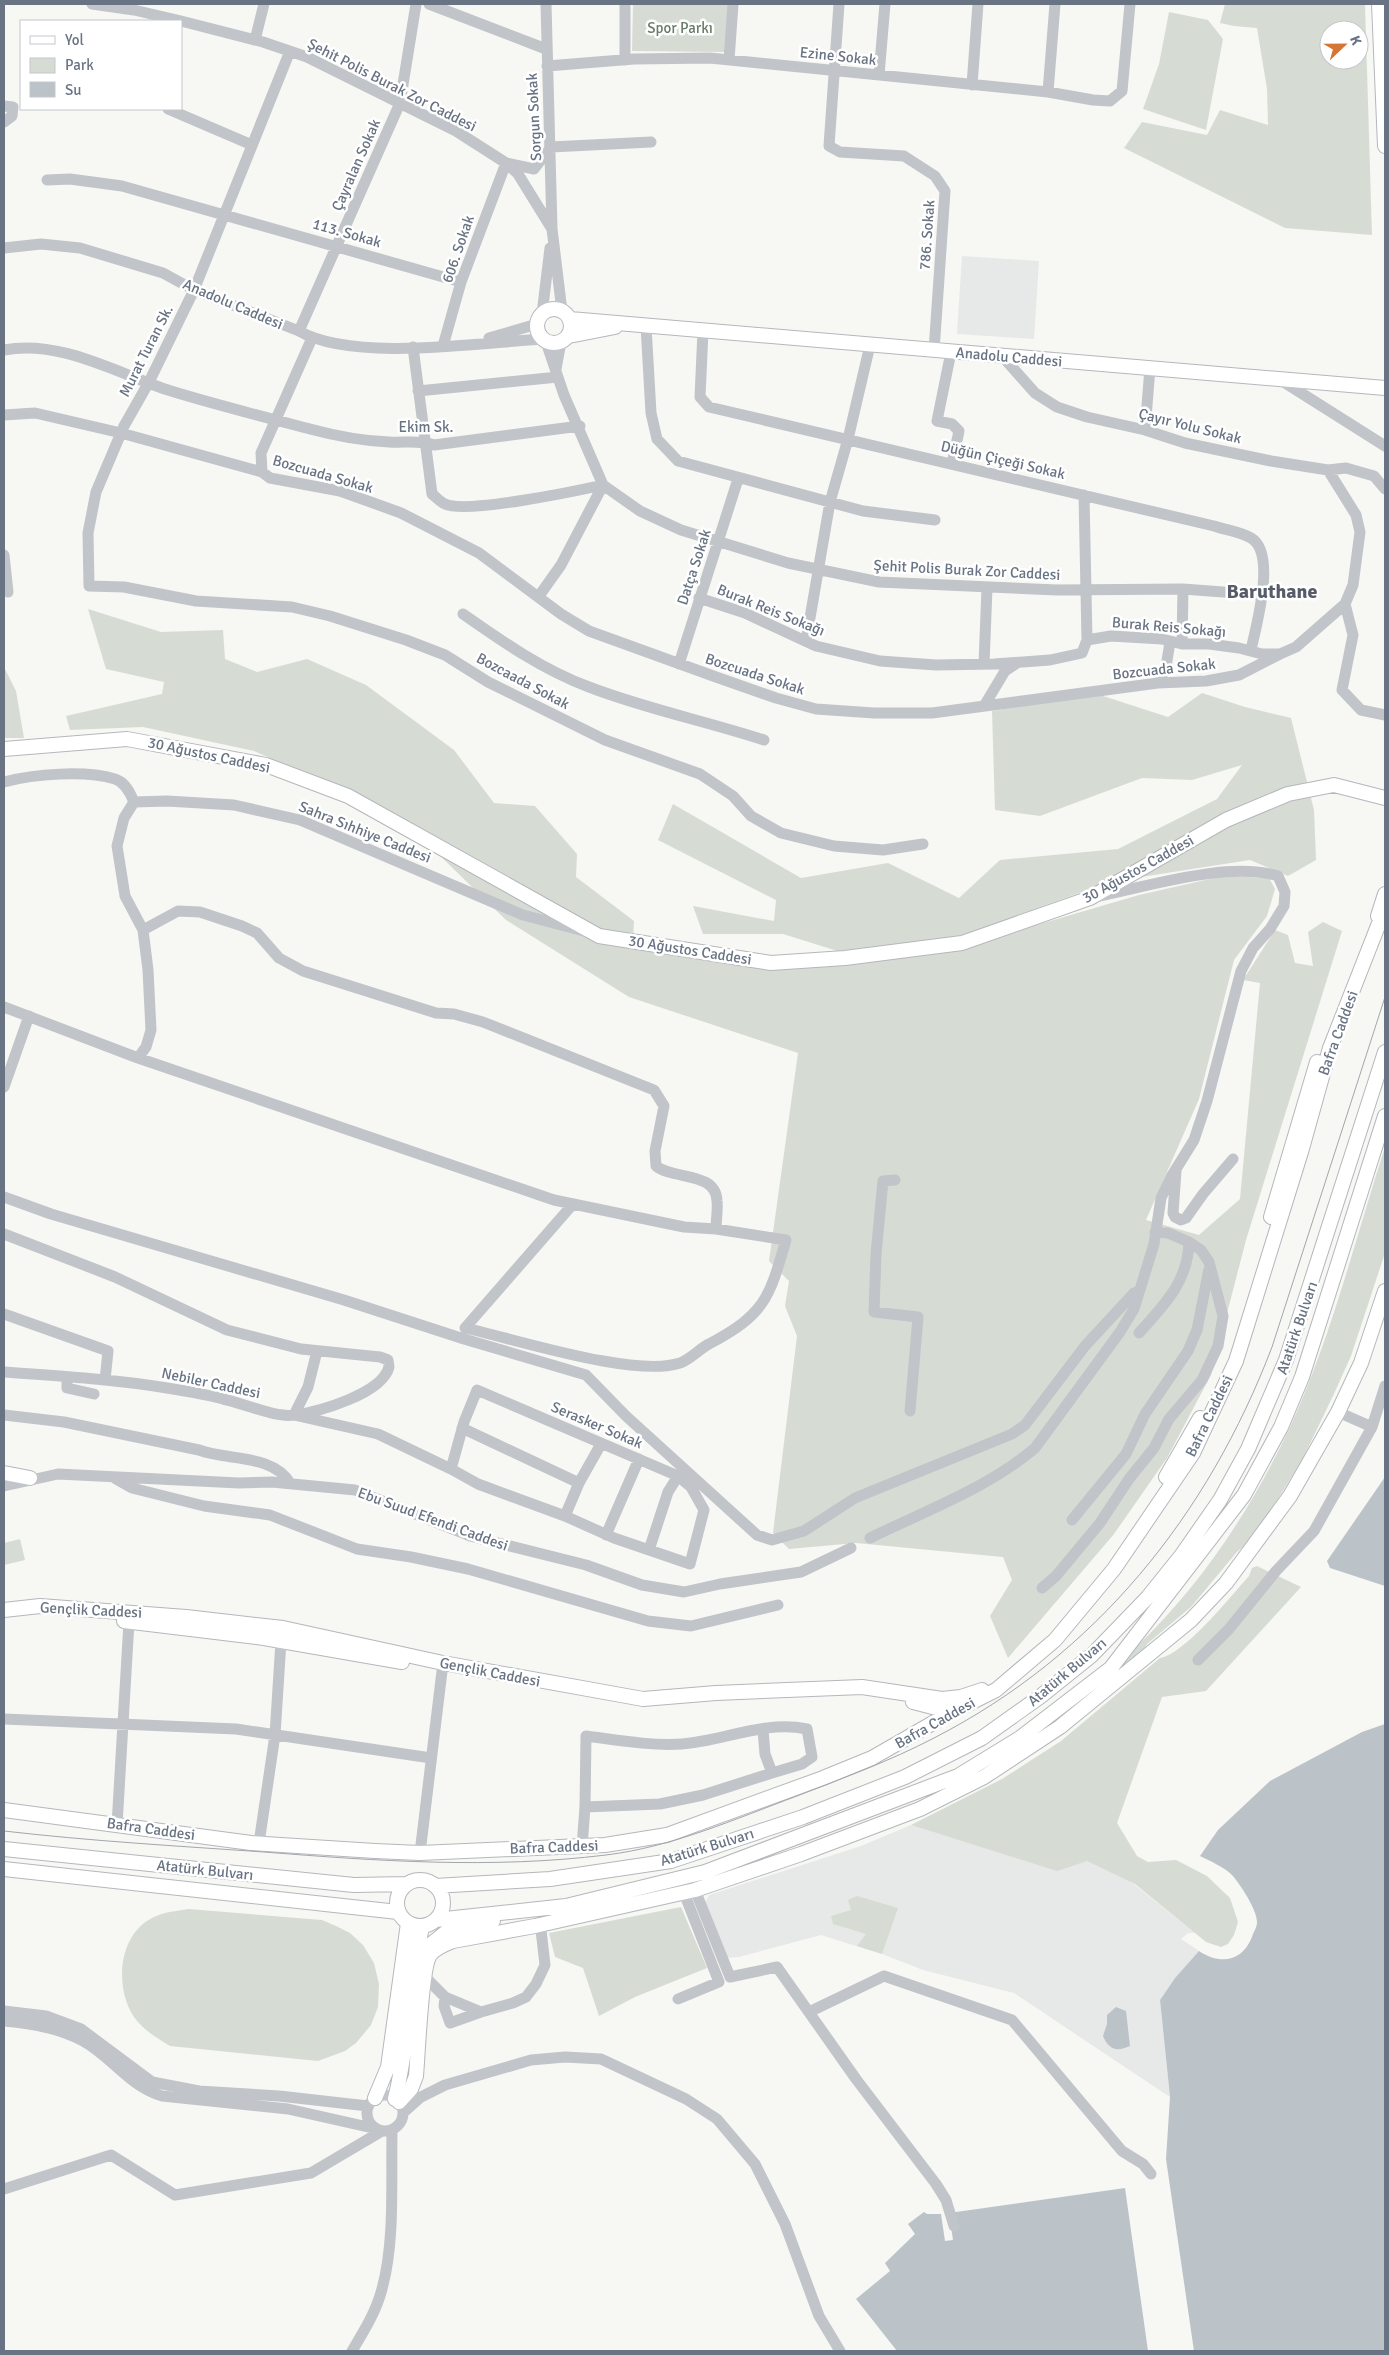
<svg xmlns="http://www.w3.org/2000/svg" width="1389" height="2355" viewBox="0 0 1389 2355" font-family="Signika,sans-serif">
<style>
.built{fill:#e7e8e8}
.green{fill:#d6dcd4;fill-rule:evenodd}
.water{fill:#bbc3c9}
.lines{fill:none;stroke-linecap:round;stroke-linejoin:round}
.major-casing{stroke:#b4b7bc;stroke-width:16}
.minor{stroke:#c1c4c8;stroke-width:11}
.major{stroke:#fff;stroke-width:14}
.tram{stroke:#a2a7ad;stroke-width:1}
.labels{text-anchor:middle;stroke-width:5;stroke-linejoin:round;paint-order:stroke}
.park-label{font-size:15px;fill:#677b67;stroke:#fff}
.street-label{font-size:15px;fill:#687383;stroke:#fff}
.district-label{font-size:20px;font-weight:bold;fill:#565d69;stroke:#fff}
</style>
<rect width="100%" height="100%" fill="#f7f7f4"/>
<!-- built -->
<path class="built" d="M 962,256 L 1039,261 L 1034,339 L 957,334 Z
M 911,1825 L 1056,1870 L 1087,1861 L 1125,1877 L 1195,1933 L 1188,1933 L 1181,1939 L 1199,1951 L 1175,1978 L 1160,2000 L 1170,2097 L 1014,1993 L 923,1970 L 882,1954 L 821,1935 L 739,1957 L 726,1958 L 705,1903 L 709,1895 L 861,1846 Z"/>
<!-- green -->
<path class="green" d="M 633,4 L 728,4 L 725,52 L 632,51 Z
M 1225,4 L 1365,4 L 1372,235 L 1285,228 L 1124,148 L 1142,122 L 1207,135 L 1220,110 L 1268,125 L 1267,89 L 1257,28 L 1234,26 L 1220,23 ZM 1329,30 L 1359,30 L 1359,60 L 1329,60 Z
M 1169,12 L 1208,20 L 1223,39 L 1206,130 L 1143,109 L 1159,64 Z
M 88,609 L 161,632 L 223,630 L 225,659 L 257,672 L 307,659 L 366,685 L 454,750 L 494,803 L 535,806 L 577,854 L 576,877 L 634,921 L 633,944 L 774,967 L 968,945 L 1139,895 L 1223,876 L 1269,878 L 1275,889 L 1267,916 L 1234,960 L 1199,1099 L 1146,1220 L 1199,1235 L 1240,1199 L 1260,983 L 1243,980 L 1275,930 L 1288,935 L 1295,963 L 1313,966 L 1308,932 L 1323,922 L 1342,931 L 1246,1240 L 1211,1375 L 1167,1458 L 1114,1534 L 1008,1658 L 990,1616 L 1012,1580 L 1003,1557 L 856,1543 L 789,1549 L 773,1533 L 797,1336 L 785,1306 L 789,1281 L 769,1261 L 798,1053 L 629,997 L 506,920 L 399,816 L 254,751 L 143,727 L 70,730 L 66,716 L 162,694 L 164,682 L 106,669 Z
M 4,667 L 16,691 L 24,738 L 4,738 Z
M 1202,693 L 1245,707 L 1291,718 L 1314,810 L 1316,860 L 1288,876 L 1250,860 L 1109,882 L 963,935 L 847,954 L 783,934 L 703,934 L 693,906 L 774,921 L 776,900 L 658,840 L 673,804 L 801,878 L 888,863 L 959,898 L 1000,860 L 1118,849 L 1217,799 L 1242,765 L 1192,780 L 1142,778 L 1040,816 L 995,810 L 992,711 L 1097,694 L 1168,717 Z
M 1385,1147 L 1385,1253 L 1351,1356 L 1333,1396 L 1303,1458 L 1278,1499 L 1248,1542 L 1236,1553 L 1191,1607 L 1147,1644 L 1143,1652 C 1097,1689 1053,1728 1003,1759 C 976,1775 949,1788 921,1801 C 967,1777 1006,1744 1048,1713 C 1076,1692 1109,1672 1135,1648 C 1200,1587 1252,1508 1290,1427 C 1331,1338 1355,1240 1385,1147 Z
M 20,1539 L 25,1560 L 4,1565 L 4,1543 Z
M 1257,1566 L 1301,1587 L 1206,1691 L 1162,1697 L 1117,1823 L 1137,1856 L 1148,1862 L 1176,1860 L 1207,1876 L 1230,1898 L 1238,1922 L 1234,1935 L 1228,1944 L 1221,1947 L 1206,1942 L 1135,1884 L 1087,1861 L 1057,1871 L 911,1825 L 1002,1779 L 1061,1741 L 1160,1658 C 1185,1654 1231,1596 1249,1576 L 1252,1568 Z
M 857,1896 L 898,1908 L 882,1954 L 857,1946 L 866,1934 L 833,1924 L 831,1916 L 851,1910 L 848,1900 Z
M 681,1907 L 707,1968 L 635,1997 L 599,2016 L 583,1968 L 555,1957 L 549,1933 Z
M 189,1909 L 322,1920 L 336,1926 L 350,1933 L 363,1945 L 374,1963 L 379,1984 L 378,2007 L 371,2025 L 356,2043 L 345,2051 L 318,2061 L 170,2046 C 157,2038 143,2030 134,2017 C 115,1989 117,1936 152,1918 C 164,1912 175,1911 189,1909 Z"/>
<!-- water -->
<path class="water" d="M 1385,1477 L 1385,1586 L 1330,1568 L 1327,1561 Z
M 1385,1724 L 1385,2351 L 1194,2351 L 1166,2159 L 1170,2097 L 1160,2000 L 1175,1978 L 1199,1951 C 1220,1965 1242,1962 1252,1937 C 1253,1933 1257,1927 1257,1923 C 1258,1911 1240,1884 1232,1875 C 1224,1867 1210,1861 1200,1856 L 1218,1830 L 1270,1781 L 1362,1732 Z
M 1116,2007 L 1126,2011 L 1130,2046 C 1117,2052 1109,2050 1103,2036 L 1107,2024 L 1107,2015 Z
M 1125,2188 L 1148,2351 L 897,2351 L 856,2299 L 890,2271 L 885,2263 L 915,2234 L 908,2224 L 924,2212 L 927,2214 L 941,2214 L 945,2241 L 953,2240 L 949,2213 Z"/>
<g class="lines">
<!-- major casing -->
<g class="major-casing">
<path id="major" d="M 1379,4 L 1385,146
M537 326a17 17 0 1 1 34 0a17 17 0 1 1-34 0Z
M 570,319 L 1385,388
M 569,336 L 615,327
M 4,749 L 127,739 L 266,765 L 348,796 L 599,936 L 771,963 L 845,958 L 962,943 L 1090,898 L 1226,820 L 1288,794 L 1334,785 L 1385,798
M 1378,916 L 1385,894
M 1271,1217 L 1317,1062
M 4,1473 L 30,1478
M 1166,1477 L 1200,1418
M 4,1610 L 40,1606 L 186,1617 L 283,1628 L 443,1663 L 643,1699 L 716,1693 L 862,1687 L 942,1699 L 961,1697 L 982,1690
M 124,1621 L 264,1638 L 402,1662
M 913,1702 L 952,1712
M 4,1810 L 251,1843 L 375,1851 L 420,1853 L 605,1845 L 667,1835 L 823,1778 L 872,1758 L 952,1712 L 996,1690 L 1055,1640 L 1114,1569 L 1193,1453 L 1236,1361 L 1301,1152 L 1330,1048 L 1385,908
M 4,1849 L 354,1885 L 406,1884
M 4,1869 L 398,1912
M397 1903a23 23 0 1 1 46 0a23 23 0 1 1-46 0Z
M 435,1886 L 550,1879 L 671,1861 L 803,1817 L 905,1777 L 982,1738 L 1041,1696 L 1092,1655 L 1148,1597 L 1181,1556 L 1220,1500 L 1248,1449 L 1286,1360 L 1385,1052
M 436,1920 L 566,1906 L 705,1872 L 958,1776 L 1020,1738 L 1111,1668 L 1244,1495 L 1281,1427 L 1302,1377 L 1385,1116
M 430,1945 L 445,1933 L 493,1921
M 375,2098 L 388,2067 L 408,1923
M 395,2099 C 409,2042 410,1983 422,1927
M 399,2102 L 411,2089 L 416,2076 C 418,2055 421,1968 430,1955 C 435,1948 445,1944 453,1941 L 535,1926 L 695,1890 L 801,1854 L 920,1809 L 984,1777 L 1060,1727 L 1191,1620 L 1226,1583 L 1290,1496 L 1338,1412 L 1361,1363 L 1385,1291"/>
</g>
<!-- minor -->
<path class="minor" d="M 92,4 L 134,10 L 181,21
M 429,4 L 546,49
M 546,4 L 552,229
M 839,4 L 829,146 L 840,152 L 904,156 L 935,176 L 945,191 L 934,351
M 181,21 L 263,42 L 307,57 L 456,131 L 506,163 L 518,174 L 552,229 L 562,311
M 255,40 L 264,4
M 290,51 L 194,290 L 149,382 L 124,426 L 96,492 L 88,533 L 89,586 L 124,587 L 196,601 L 292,607 L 330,616 L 406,640 L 445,655 L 488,682 L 605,740 L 700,774 L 733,796 L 751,816 L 781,833 L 834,846 L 883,850 L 923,844
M 625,60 L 625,4
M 729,60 L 733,4
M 547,66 L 634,59 L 710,58 L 1048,92 L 1093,100 L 1110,101 L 1122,91 L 1130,4
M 879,75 L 885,4
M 972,85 L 978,4
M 1048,92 L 1055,4
M 4,106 L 13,107 L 12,116 L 4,122
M 168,109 L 252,145
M 47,180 L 70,179 L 122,186 L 461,282
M 4,248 L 41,244 L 80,248 L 163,273 L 194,290 L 299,331 C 352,362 480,343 542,339
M 542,314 L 550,248
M 646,326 L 651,413 L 657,439 L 678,461 L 863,511 L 935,520
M 299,331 L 400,103 L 416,4
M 703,331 L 700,397 L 709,407 L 1214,526 C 1226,530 1241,532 1251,538 C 1277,553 1256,626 1251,650
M 489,338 L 537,324
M 546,342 L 564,395 L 603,485 L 640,511 L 681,530 L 788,563 L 879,582 L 1057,590 L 1183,589 L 1263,595
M 443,346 L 461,282 L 506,163 L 534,169 L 551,147 L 651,142
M 413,347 L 432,494 C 436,497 440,502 445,504 C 466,514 576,491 603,485
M 4,350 C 61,339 118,374 171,391 C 217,405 264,417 310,429 C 336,436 363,441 389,442 C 404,443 420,440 434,445 L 580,426
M 951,352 L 937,421 L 952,424 L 959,431 L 952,464
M 1003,357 L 1035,393 L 1057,407 L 1087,417 L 1145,430 L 1185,443 L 1271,461 L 1328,470 L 1346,468 L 1374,476 L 1385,489
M 556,369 L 561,342
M 1279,379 L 1385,446
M 418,391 L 558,377
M 4,415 L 35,413 L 121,433 L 262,472 L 270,478 L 340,491 L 401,513 L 479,553 L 561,614 L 589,631 L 716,677 L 776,698 L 816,709 L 874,713 L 932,713 L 1158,683 L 1206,681 L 1239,675 L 1280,654
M 1145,430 L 1150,368
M 262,472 L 261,453 L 312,338
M 1084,495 L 1087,640
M 4,555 L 8,592
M 539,596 L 561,565 L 603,485
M 699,598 L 745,613 L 816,646 L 880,661 L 936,665 L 994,664 L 1050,660 L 1082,653 L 1087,640 L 1111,636 L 1162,639 L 1182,644 L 1209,644 L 1239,648 L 1262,654 L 1280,654 L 1296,647 L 1345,604 L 1353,585 L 1360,532 L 1356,515 L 1328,470
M 1345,604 L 1353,635 L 1342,690 L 1361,710 L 1385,715
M 463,614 C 503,642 543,670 589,687 C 646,709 706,721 764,740
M 806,641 L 830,502 L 848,439 L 870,345
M 1182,644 L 1183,589
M 679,664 L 738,479
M 984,664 L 987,588
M 1158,683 L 1166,667 L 1170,642
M 984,706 L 1005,671 L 1017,663
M 4,782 C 34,774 85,770 115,779 C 125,782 130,792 134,802
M 143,930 L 178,911 L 200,912 L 242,926 L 257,933 L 279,958 L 303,971 L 436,1013 L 454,1014 L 483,1022 L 654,1090 L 664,1106 L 655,1151 L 656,1166 C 673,1180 716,1171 717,1201 C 718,1210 716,1220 716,1229 L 786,1240 C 769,1299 765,1314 709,1344 C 699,1349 691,1359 680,1363 C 635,1378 515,1339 465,1328 L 573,1204
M 4,1007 L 138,1058 L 146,1047 L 151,1030 L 148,970 L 143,930 L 125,896 L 117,846 L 124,818 L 134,802 L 167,801 L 234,805 L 300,820 L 523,915 L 584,931
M 138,1058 L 554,1200 L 684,1227 L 716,1229
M 4,1087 L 29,1016
M 1176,1171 L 1173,1213 L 1175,1217 L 1181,1220 L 1186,1218 L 1203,1194 L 1233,1159
M 895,1180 L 883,1181 L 876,1254 L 874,1312 L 918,1317 L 910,1411
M 4,1197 L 51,1214 L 344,1300 L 464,1339 L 586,1375 L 626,1416 L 757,1535 L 772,1540 L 804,1531 L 855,1498 L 1012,1434 L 1025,1425 L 1085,1346 L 1134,1293 L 1139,1291
M 4,1234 L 115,1277 L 227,1330 L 301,1349 L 380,1357 L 388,1360 L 389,1367 C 382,1394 318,1412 294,1415 C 275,1418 243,1403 223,1399 C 205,1394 186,1391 167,1388 C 113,1379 58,1376 4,1372
M 4,1314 L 108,1351 L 105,1380
M 1139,1333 C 1164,1305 1188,1282 1189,1242
M 317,1351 L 308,1387 L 294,1415 L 378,1434 L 451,1469
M 67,1377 L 67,1388 L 94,1394
M 477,1390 L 678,1476 L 691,1487 L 704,1510 L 690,1564 L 614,1538 L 565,1516 L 478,1484 L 451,1469 L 464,1422 Z
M 1338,1412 L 1372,1427
M 4,1415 L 64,1422 L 199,1450 C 228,1461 273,1454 290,1483
M 462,1428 L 579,1483
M 116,1479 L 132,1488 L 204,1506 L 270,1515 L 357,1549 L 411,1557 L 468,1569 L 648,1621 L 691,1626 L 778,1605
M 4,1486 L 58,1474 L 239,1483 L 272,1482 L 355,1490 L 470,1536 L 586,1565 L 642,1585 L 684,1592 L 720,1584 L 801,1572 L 851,1548
M 565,1516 L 579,1483 L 601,1444
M 1072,1520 L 1126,1454 L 1145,1414 L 1188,1351 L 1197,1330 L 1209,1269
M 606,1535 L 639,1459
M 870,1538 C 925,1511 988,1488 1035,1448 L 1120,1332 L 1134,1309 L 1154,1244 L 1161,1198 L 1171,1177 L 1194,1140 L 1207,1101 L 1241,971 L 1253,948 L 1270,929 L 1284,906 L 1285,892 L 1278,876 C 1228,861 1150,886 1099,896
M 649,1550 L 668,1492 L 678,1476
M 1042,1588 L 1056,1576 L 1100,1523 L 1129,1479 L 1154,1448 L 1169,1419 L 1202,1380 L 1218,1346 L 1223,1316 L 1209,1262 L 1201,1250 L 1189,1242 L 1168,1233 L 1155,1232
M 1198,1660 L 1229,1629 L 1276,1571 L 1314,1531 L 1372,1427 L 1385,1386
M 4,1719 L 236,1729 L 431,1758
M 585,1807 L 660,1804 L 703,1795 L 772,1773
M 117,1825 L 129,1622
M 259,1843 L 275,1735 L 281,1641
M 582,1847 L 585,1807 L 586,1736 C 617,1740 650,1746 682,1744 C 723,1741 765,1720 807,1729 L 812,1757 L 802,1764 L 772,1773 L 765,1754 L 763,1730
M 420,1853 L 443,1663
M 695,1890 L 730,1977 L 777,1967 L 856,2079 L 936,2184 L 946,2200 L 954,2226
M 425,1977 L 445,1997 L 481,2012 L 513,2003 L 526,1997 L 536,1984 L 545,1965 L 541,1930 L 535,1926
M 445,1997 L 444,2006 L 450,2023 L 481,2012
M 678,1999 L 719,1982 L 684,1893
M 4,2011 L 46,2016 L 81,2029 L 152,2082 L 199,2091 L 279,2096 L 368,2106
M 809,2012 L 884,1976 L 1012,2020 L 1122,2151 L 1143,2164 L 1151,2174
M 4,2021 C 30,2023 59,2028 83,2041 C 112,2057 130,2087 162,2096 L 288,2109 L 377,2129
M367 2113a18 18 0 1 1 36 0a18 18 0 1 1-36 0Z
M 403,2113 L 421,2097 L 445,2085 L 531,2060 L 565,2057 L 601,2059 L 686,2099 L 717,2119 L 755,2164 L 785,2224 L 819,2316 L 840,2351
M 4,2189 L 111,2155 L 175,2195 L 311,2173 L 382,2131
M 352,2351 C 364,2331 376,2312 382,2289 C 395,2242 391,2183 392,2134 L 388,2131"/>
<!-- major -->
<use href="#major" class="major"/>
<!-- tram -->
<path class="tram" d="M 4,1831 C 90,1841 177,1846 264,1852 C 377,1861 492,1869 606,1855 C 672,1847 735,1819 797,1796 C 843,1778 890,1761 934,1738 C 1096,1655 1208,1515 1272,1347 L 1385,997"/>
</g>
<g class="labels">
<!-- park labels -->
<g class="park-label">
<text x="680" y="33">Spor Parkı</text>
</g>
<!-- street labels -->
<g class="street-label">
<text transform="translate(838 56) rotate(6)" y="5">Ezine Sokak</text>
<text transform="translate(392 85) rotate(27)" y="5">Şehit Polis Burak Zor Caddesi</text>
<text transform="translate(534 117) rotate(-93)" y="5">Sorgun Sokak</text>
<text transform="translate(356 165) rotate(-66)" y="5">Çayralan Sokak</text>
<text transform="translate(347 233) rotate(16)" y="5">113. Sokak</text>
<text transform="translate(927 235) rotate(-86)" y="5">786. Sokak</text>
<text transform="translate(458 249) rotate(-71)" y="5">606. Sokak</text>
<text transform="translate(233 304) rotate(23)" y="5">Anadolu Caddesi</text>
<text transform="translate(146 351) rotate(-63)" y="5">Murat Turan Sk.</text>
<text transform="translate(1009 357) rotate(5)" y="5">Anadolu Caddesi</text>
<text transform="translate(1190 426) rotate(14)" y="5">Çayır Yolu Sokak</text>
<text x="426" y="432">Ekim Sk.</text>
<text transform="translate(1003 460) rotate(13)" y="5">Düğün Çiçeği Sokak</text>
<text transform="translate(323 474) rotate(16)" y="5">Bozcuada Sokak</text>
<text transform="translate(694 567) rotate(-72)" y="5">Datça Sokak</text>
<text transform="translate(967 570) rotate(3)" y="5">Şehit Polis Burak Zor Caddesi</text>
<text transform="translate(771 610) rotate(22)" y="5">Burak Reis Sokağı</text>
<text transform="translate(1169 627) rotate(5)" y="5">Burak Reis Sokağı</text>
<text transform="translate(1164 669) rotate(-6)" y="5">Bozcuada Sokak</text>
<text transform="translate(755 674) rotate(18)" y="5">Bozcuada Sokak</text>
<text transform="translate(523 681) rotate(28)" y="5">Bozcaada Sokak</text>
<text transform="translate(209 755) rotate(12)" y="5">30 Ağustos Caddesi</text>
<text transform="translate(365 832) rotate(22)" y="5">Sahra Sıhhiye Caddesi</text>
<text transform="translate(1138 869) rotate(-29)" y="5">30 Ağustos Caddesi</text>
<text transform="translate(690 950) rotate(9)" y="5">30 Ağustos Caddesi</text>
<text transform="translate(1338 1033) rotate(-70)" y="5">Bafra Caddesi</text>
<text transform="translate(1297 1328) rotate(-71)" y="5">Atatürk Bulvarı</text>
<text transform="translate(211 1383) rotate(12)" y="5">Nebiler Caddesi</text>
<text transform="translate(1209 1416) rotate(-64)" y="5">Bafra Caddesi</text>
<text transform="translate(597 1425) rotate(23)" y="5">Serasker Sokak</text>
<text transform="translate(433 1519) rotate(20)" y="5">Ebu Suud Efendi Caddesi</text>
<text transform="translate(91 1610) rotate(3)" y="5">Gençlik Caddesi</text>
<text transform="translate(490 1672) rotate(11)" y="5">Gençlik Caddesi</text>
<text transform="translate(1067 1672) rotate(-40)" y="5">Atatürk Bulvarı</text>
<text transform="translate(935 1723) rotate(-29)" y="5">Bafra Caddesi</text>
<text transform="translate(151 1829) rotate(8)" y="5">Bafra Caddesi</text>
<text transform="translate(554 1847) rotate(-2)" y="5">Bafra Caddesi</text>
<text transform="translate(707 1847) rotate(-17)" y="5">Atatürk Bulvarı</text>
<text transform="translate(205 1870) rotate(6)" y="5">Atatürk Bulvarı</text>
</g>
<!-- district labels -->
<g class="district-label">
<text x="1272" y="598">Baruthane</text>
</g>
</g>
<!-- border -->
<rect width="1389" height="2355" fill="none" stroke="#687383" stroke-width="10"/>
<!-- legend -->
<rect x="20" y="20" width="162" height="90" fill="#ffffff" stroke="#c3c7cd"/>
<rect x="30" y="36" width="25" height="8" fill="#ffffff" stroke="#c3c7cd"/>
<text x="65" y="45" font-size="15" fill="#687383">Yol</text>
<rect x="30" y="58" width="25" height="15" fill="#d6dcd4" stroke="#c3c7cd"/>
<text x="65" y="70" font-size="15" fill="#687383">Park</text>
<rect x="30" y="82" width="25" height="15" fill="#bbc3c9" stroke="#c3c7cd"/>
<text x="65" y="95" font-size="15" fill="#687383">Su</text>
<!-- north arrow -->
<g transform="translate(1344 45) rotate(68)"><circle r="24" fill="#ffffff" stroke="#c3c7cd"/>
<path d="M0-4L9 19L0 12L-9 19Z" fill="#d77535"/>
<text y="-8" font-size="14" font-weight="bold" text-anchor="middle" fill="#687383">K</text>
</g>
</svg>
